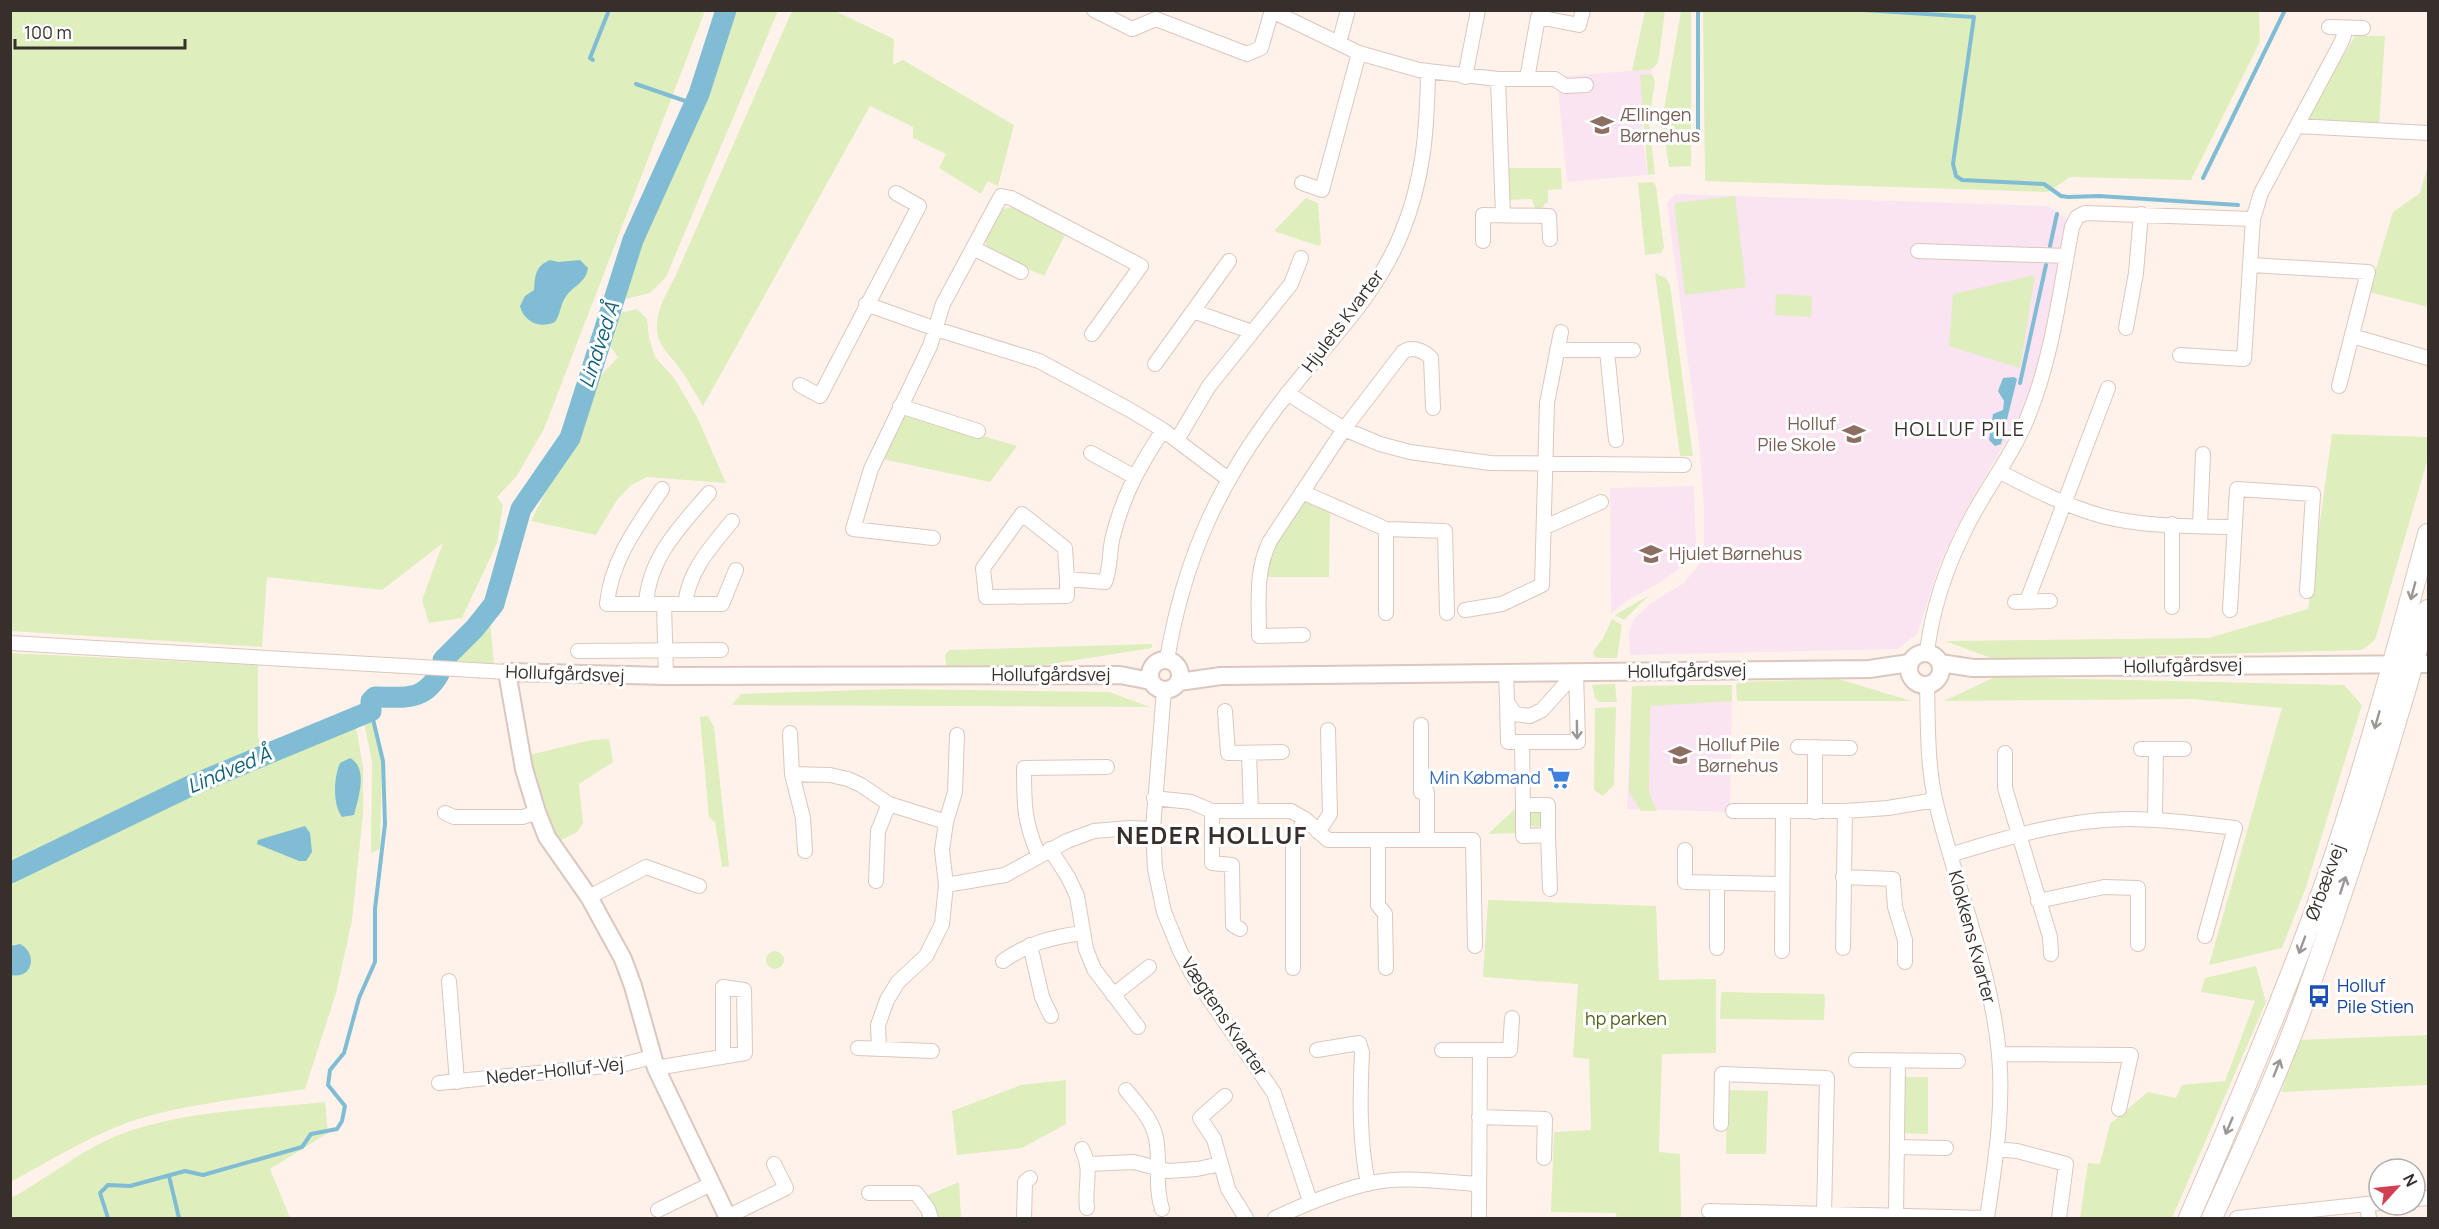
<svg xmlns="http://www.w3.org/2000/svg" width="2439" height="1229" viewBox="0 0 2439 1229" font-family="Manrope,sans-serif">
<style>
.education{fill:#fae4f2}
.green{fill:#deeebd}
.water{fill:#80bdd4}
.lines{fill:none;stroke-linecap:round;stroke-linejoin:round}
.stream{stroke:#80bdd4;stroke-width:4}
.river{stroke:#80bdd4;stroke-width:21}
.minor-casing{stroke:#dbc7bd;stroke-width:16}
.tertiary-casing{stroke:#dbc7bd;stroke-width:20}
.secondary-casing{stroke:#dbc7bd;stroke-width:22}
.minor{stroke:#fff;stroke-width:14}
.tertiary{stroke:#fff;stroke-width:16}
.secondary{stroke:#fff;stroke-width:20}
.oneway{stroke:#9a9795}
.labels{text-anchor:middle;stroke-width:6;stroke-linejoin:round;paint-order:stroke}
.education-label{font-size:18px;fill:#785e54;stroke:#fff;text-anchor:start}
.street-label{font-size:18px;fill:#362f2b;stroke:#fff}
.shop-label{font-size:18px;fill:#366cbe;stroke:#fff;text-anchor:end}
.transit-label{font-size:18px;fill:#164399;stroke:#fff;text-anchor:start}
.park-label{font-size:18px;fill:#4e6116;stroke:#fff}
.water-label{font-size:20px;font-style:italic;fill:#106178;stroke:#fff}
.neighbourhood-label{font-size:20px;letter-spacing:1.5px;fill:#362f2b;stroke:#fff}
.district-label{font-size:24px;font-weight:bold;letter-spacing:1.5px;fill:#362f2b;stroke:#fff}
</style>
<rect width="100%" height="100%" fill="#fff2eb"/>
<!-- education -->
<path class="education" d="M 1652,69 L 1643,116 L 1642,134 L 1648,175 L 1567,182 L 1557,77 Z
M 1675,194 L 2048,206 L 2066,218 L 2040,359 L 2021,415 L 1964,513 L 1940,563 L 1917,634 L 1898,649 L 1630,655 L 1629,634 L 1633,620 L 1651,603 L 1684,583 L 1704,558 L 1704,510 L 1700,452 L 1667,203 Z
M 1694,486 L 1696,546 L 1687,563 L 1664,580 L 1626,601 L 1611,614 L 1610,488 Z
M 1732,685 L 1730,812 L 1627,809 L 1632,686 Z"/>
<!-- green -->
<path class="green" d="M 10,11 L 705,11 L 544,429 L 516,477 L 497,497 L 503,505 L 497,543 L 462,618 L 429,623 L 422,600 L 443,543 L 382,590 L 267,577 L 262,647 L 11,631 Z
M 731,11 L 778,11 L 666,277 L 650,293 L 625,299 L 644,225 L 708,82 Z
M 792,11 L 835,11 L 894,39 L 893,65 L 903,60 L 1014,125 L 998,186 L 988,181 L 981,194 L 939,168 L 946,154 L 913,138 L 913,127 L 870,106 L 703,406 C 695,393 687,378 678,366 C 673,359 665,352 661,344 C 649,322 665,296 675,277 Z
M 1645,11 L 1665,11 L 1658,63 L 1652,69 L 1632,71 Z
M 1681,11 L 1691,11 L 1691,166 L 1669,167 L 1662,121 Z
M 1703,11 L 2259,11 L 2260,42 L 2191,180 L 2070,177 L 2048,192 L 1705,181 Z
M 2355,36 L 2385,36 L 2379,126 L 2312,123 L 2308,116 Z
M 1652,74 L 1655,82 L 1649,122 L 1655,174 L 1648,175 L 1640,75 Z
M 2428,165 L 2428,307 L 2369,292 L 2393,212 L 2420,193 Z
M 1505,168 L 1561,168 L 1562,189 L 1548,190 L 1548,203 L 1545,203 L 1542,210 L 1536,212 L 1532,199 L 1505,200 Z
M 1653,182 L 1656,186 L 1664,247 L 1661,253 L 1645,255 L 1638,183 Z
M 1735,196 L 1746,287 L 1685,295 L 1674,203 Z
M 1306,198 L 1318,203 L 1321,243 L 1319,246 L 1274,231 Z
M 1013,207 L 1065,235 L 1044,276 L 987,251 L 985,239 L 1003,209 Z
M 1655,273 L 1666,278 L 1670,285 L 1693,456 L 1680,456 Z
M 2035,275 L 2020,368 L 1949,346 L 1953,294 Z
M 1776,294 L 1812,296 L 1811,317 L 1775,315 Z
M 637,309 L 647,319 L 649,338 L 655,357 L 675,379 L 697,417 L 726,483 L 647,477 L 630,486 L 617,500 L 596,535 L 531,521 L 580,423 L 598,379 L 618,357 L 608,343 L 620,313 Z
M 908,414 L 1017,446 L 990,482 L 882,459 L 900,417 Z
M 2332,434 L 2428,437 L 2428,458 L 2375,640 L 2362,650 L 1996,660 L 1945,641 L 2209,638 L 2308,609 Z
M 1308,499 L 1330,509 L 1329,577 L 1263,577 C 1272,549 1284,517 1308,499 Z
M 1648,596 L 1624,620 L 1615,615 Z
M 1612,619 L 1622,625 L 1617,658 L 1596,658 L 1593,652 L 1603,638 Z
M 490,621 L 494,664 L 446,660 Z
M 1152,644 L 1152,648 L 1032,667 L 955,668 L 946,665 L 945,655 L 949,650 Z
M 10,653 L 258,665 L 258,738 L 274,759 L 349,727 L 356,726 L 363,767 L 363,814 L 352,920 L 336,993 L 305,1089 C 250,1098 181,1104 129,1122 C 88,1137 49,1161 11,1182 Z
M 1995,677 L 2344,685 L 2362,705 L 2306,887 L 2282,948 L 2209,965 L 2282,708 L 2192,699 L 1944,701 Z
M 1838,679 L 1912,701 L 1737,701 L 1736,685 L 1739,682 Z
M 1615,684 L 1617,702 L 1599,702 L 1595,698 L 1592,685 Z
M 1732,685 L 1732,701 L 1650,706 L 1649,793 L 1657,811 L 1641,811 L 1629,792 L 1632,686 Z
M 894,689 L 1109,692 L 1150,707 L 732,705 L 741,694 Z
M 1616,707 L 1614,785 L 1603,796 L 1594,790 L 1595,708 Z
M 708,716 L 714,727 L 729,866 L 722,867 L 715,822 L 709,817 L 700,717 Z
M 372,721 L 382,761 L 380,849 L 371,853 L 372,762 L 364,722 Z
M 609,739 L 613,762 L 579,784 L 583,823 L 577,832 L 558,842 L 541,807 L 529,755 L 591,740 Z
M 1518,806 L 1517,833 L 1488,834 Z
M1528 819a8 8 0 1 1 16 0a8 8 0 1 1-16 0Z
M 1488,900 L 1656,906 L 1659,980 L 1716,979 L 1716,1053 L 1662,1054 L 1659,1152 L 1680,1154 L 1681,1218 L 1617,1218 L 1616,1213 L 1551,1212 L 1554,1132 L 1591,1130 L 1589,1059 L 1573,1057 L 1578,984 L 1483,977 Z
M766 960a9 9 0 1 1 18 0a9 9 0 1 1-18 0Z
M 2256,966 L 2266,1002 L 2172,1218 L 2080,1218 L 2088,1163 L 2100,1164 L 2110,1124 L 2148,1092 L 2176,1098 L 2182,1085 L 2225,1081 L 2255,1001 L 2201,992 L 2205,978 Z
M 1723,992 L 1823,994 L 1825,996 L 1824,1020 L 1720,1019 L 1721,993 Z
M 2428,1035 L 2428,1085 L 2282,1092 L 2296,1040 Z
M 1899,1077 L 1928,1077 L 1928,1134 L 1899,1133 Z
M 1066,1080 L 1066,1124 L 1022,1148 L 957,1155 L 952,1111 L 1021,1085 Z
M 1727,1090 L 1768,1091 L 1766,1154 L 1726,1154 Z
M 325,1102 L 328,1133 L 270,1169 L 290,1218 L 11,1218 L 11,1198 C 44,1181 74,1155 109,1139 C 172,1111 257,1109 325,1102 Z
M 959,1182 L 961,1218 L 936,1218 L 926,1196 Z"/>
<!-- water -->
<path class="water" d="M 550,260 L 558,262 L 580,260 L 588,268 C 586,282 575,285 567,295 C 560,303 561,314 555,322 C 540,329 524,322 520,306 L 525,296 L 534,290 C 535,276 535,266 550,260 Z
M 2014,377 L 2017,379 L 2001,444 L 1995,446 L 1989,440 L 1993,414 L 2003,410 L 2004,401 L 1998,391 L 2003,378 Z
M 350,758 C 369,768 358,799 354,815 L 342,817 C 332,803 334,777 340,763 Z
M 305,826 L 310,833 L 312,852 L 306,861 L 299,861 L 257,844 L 258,840 Z
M 20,944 C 38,953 33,980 11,975 L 11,946 Z"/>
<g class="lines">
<!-- stream -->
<path class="stream" d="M 1698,10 L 1698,139
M 1863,10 L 1974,17 L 1953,164 L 1956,176 L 1962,180 L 2044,184 L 2061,196 L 2068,197 L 2099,196 L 2238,205
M 593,60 L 590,58 L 609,10
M 636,84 L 694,104
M 2203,178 L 2285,10
M 2050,246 L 2057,214
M 2020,383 L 2046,265
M 169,1176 L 179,1218
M 108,1218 L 100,1193 L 108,1185 L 130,1186 L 185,1171 L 203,1175 L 302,1147 L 311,1134 L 337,1129 L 342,1121 L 345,1106 L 328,1085 L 330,1070 L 344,1053 L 359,998 L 375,962 L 375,909 L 385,824 L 383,761 L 371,711"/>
<!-- river -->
<path class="river" d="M 443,660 L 475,628 L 494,604 L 521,509 L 570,438 L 633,240 L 699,94 L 726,10
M 10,873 L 190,786 L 371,711 L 371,701 L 375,697 C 404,697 423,702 439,674"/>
<!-- minor casing -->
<g class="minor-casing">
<path id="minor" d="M 1094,10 L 1132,29 L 1156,19 L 1247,54 L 1261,48 L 1272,10
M 1272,11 L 1359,53 L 1419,70 L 1498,79 L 1555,79 L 1565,86 L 1586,85
M 2329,27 L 2363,28
M 1339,43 L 1348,10
M 1465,77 L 1478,10
M 1498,79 L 1503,215
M 1527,79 L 1538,17 L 1579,25 L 1583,10
M 2297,126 L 2428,133
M 1302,183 L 1322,190 L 1359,53
M 1483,241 L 1483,215 L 1549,216 L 1550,239
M 973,248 L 1021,272
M 1918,251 L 2066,256
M 2251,265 L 2368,272 L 2339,386
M 866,304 L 936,329 L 1039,361 L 1130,410 L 1163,430 L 1228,479
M 1193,311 L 1252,332
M 2126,328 L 2136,273 L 2141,214
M 2352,336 L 2428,358
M 1557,350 L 1633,350
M 1607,351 L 1616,440
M 2180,355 L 2244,359 L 2253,219
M 1155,364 L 1229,261
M 800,385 L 820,396 L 919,206 L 896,193
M 1287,393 L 1344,429 L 1380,444 L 1410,452 L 1490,463 L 1684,465
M 900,406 L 978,431
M 1177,440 L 1209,386 L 1291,284 L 1301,258
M 1091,453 L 1133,476
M 2000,472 C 2033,489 2066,506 2102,516 C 2144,527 2191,526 2235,527
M 662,489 C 638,525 611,560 607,604 L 722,604 L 736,570
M 1302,492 L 1386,529 L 1445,531 L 1447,613
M 2172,524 L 2172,607
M 2200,526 L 2203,454
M 1545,527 L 1601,502
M 933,538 L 853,529 L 871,469 L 930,346 L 943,304 L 1001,196 L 1011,198 L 1141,266 L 1092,334
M 1067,579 L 1065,548 L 1022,514 L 983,568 L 986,597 L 1067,596 L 1067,579 L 1105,582 C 1111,568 1109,550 1113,536 C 1124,493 1139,467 1163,430
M 2027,601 L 2108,388
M 2015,602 L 2050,601
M 646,604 C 649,557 680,527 709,493
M 664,604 L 666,676
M 685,604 C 689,570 711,547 732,521
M 1465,610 L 1502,604 L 1542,585 L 1547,403 L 1561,332
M 2230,610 L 2237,489 L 2313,494 L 2307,591
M 1386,613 L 1386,529
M 1303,635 L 1259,636 C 1259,603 1255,571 1270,541 L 1344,429 L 1403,352 C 1412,346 1423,350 1431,358 L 1433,408
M 10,643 L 507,672
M 578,651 L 721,650
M 1927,652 C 1932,610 1946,568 1965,530 C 1984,490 2013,456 2029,414 C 2053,354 2060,290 2072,227 L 2077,217 L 2085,213 L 2253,219 L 2261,193 L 2342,41 L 2346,28
M 1167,660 C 1184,556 1222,476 1287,394 C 1328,342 1377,295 1402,232 C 1424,178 1427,129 1428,72
M 1506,673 L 1507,702 L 1515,714 L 1530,716 L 1542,710 L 1576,672
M 1164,690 L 1153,829 L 1155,869 L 1164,912 L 1180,951 L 1192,974 L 1274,1093 L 1310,1201
M 1507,702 L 1508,742 L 1578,742 L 1576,672
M 1225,711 L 1228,753 L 1282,752
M 1421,725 L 1421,792 L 1427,792 L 1427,840
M 790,733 L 792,774 L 803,818 L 805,851
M 1522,742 L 1523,805
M 1798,747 L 1850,748
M 2141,749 L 2184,749
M 1249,753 L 1251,811
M 2005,753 L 2005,788 L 2050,937 L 2051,954
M 792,774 L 830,775 L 848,779 L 861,785 L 889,804 L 946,822
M 1154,798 L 1191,802 L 1212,811 L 1291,811 L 1305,819 L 1328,840 L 1473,840 L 1475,946
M 1212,811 L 1212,863 L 1232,865 L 1233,925 L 1240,929
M 1733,811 L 1845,811 L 1888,808 L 1935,800
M 1815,812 L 1815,747
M 445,813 L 454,817 L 523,817 L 537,812
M 2155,819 L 2156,749
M 1318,832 L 1330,814 L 1328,730
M 1548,835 L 1548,805 L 1523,805 L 1523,836 L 1548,835 L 1550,889
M 1378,840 L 1378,905 L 1385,914 L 1386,968
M 1050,849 L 1068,877 L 1077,896 L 1086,949 L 1094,969 L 1138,1027
M 1685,850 L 1685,882 L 1782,884
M 1950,855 C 2008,837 2068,819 2129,819 C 2164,819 2200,824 2235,828 L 2205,936
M 1039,856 C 1024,823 1024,804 1024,768 L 1107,767
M 1843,877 L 1893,879 L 1895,907 L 1905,940 L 1905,962
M 876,881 L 878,831 L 889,804
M 946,885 L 1005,875 L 1067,841 L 1094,831 L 1130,828 L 1153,829
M 589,897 L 646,867 L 699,886
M 2038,901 L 2104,887 L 2138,888 L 2138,944
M 1030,945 L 1042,997 L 1051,1016
M 1717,948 L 1717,884
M 1843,948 L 1845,811
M 1782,951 L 1783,811
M 1003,961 C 1028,943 1053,937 1082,933
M 1293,968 L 1293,841 L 1305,819
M 449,981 L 457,1082
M 1113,995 L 1149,967
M 858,1048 L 932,1051
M 879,1049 L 878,1025 L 887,1000 L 898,982 L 926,956 L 942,924 L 946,885 L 942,850 L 946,822 L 955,792 L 957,735
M 1317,1050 L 1359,1043 L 1362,1052 C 1360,1097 1359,1140 1368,1184
M 1442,1050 L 1510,1050 L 1512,1018
M 1999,1054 L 2131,1055 L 2119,1109
M 1856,1060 L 1958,1061
M 656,1068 L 745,1053 L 744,990 L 723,987 L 723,1056
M 439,1083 L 625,1064 L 652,1057
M 1126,1090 C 1138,1105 1152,1119 1156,1138 C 1161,1162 1154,1184 1162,1209
M 1225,1096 L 1200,1118 L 1214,1139 L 1228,1189 L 1246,1218
M 1479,1117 L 1545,1119 L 1544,1158
M 1721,1124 L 1722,1074 L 1827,1078 L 1824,1215
M 1897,1147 L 1946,1148
M 1082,1149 C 1093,1171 1084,1185 1087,1208
M 1997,1149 L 2017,1151 L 2066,1164 L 2059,1218
M 1089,1164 L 1134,1162 L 1168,1171 L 1197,1169 L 1221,1164
M 869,1193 L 916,1193 L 928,1209 L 931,1218
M 2415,1199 L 2428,1198
M 658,1210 L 711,1184
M 1709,1211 L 1987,1218 C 1995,1164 2004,1109 1999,1054 C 1991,967 1956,887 1936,803 C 1927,766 1928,723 1927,685
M 1896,1216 L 1898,1061
M 727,1217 L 786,1188 L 774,1164
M 1024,1218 L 1025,1182 L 1030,1178
M 1275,1218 C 1305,1204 1335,1192 1366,1184 C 1402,1175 1442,1182 1478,1184
M 1479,1218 L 1480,1050
M 2237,1218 L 2367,1204
M 2369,1218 L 2367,1204 L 2379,1203"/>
</g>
<!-- tertiary casing -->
<g class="tertiary-casing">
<path id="tertiary" d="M1909 669a16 16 0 1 1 32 0a16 16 0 1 1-32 0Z
M1150 675a15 15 0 1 1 30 0a15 15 0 1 1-30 0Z
M 1940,663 L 1973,668 L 2428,664
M 1179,682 L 1221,676 L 1869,669 L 1910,663
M 728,1218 L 656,1068 L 633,986 L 623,959 L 589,897 L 547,837 L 537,812 L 524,769 L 507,672 L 666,676 L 1120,675 L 1151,681"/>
</g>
<!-- secondary casing -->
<g class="secondary-casing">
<path id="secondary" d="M 2189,1218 C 2238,1106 2286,993 2327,878 C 2366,765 2397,649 2428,534
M 2212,1218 C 2247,1140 2284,1061 2312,979 C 2355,858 2394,734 2428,610"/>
</g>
<!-- minor -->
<use href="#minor" class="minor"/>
<!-- tertiary -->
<use href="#tertiary" class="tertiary"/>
<!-- secondary -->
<use href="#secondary" class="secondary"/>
</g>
<!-- one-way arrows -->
<defs><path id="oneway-shaft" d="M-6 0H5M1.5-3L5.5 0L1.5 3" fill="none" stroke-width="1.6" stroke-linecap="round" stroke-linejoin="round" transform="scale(1.5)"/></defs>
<g class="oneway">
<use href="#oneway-shaft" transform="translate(2413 591) rotate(105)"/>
<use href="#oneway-shaft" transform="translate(2377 720) rotate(106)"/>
<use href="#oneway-shaft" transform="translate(1577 730) rotate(89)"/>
<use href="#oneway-shaft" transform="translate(2343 885) rotate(-72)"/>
<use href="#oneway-shaft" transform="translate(2302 945) rotate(110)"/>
<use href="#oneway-shaft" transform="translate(2277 1068) rotate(-68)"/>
<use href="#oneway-shaft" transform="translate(2229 1126) rotate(113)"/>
</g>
<!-- icons -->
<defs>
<g id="school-bare" transform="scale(1.8)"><path d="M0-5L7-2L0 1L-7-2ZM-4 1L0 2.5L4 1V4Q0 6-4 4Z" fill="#8d6e63" stroke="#fff" stroke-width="2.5" paint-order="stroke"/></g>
<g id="supermarket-bare" transform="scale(1.8)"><path d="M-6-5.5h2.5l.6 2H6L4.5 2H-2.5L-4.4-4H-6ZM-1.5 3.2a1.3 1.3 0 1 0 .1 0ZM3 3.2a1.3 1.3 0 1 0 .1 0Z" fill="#3f7fe0" stroke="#fff" stroke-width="2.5" paint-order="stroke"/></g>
<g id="bus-bare" transform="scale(1.8)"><path d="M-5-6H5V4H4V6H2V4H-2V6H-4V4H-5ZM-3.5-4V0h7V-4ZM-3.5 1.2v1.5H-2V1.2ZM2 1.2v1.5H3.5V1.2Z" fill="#1a4fb4" stroke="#fff" stroke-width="2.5" paint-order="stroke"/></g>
</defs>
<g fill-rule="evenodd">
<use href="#school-bare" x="1602" y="125"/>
<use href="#school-bare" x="1854" y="434"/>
<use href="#school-bare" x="1651" y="554"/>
<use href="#school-bare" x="1680" y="755"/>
<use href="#supermarket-bare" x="1559" y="778"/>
<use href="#bus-bare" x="2319" y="996"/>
</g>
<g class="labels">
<!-- education labels -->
<g class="education-label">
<text x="1620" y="121">Ællingen<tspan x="1620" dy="21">Børnehus</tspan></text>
<text x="1836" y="430" text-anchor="end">Holluf<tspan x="1836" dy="21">Pile Skole</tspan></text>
<text x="1669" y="560">Hjulet Børnehus</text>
<text x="1698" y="751">Holluf Pile<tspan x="1698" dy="21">Børnehus</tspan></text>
</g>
<!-- street labels -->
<g class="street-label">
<text transform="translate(1343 321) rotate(-53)" y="6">Hjulets Kvarter</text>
<text transform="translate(2183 666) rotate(-1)" y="6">Hollufgårdsvej</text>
<text transform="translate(1687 671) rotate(-1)" y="6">Hollufgårdsvej</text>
<text transform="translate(565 674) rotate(2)" y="6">Hollufgårdsvej</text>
<text x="1051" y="681">Hollufgårdsvej</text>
<text transform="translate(2325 882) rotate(-70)" y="6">Ørbækvej</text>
<text transform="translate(1972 937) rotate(75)" y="6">Klokkens Kvarter</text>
<text transform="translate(1224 1017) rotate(56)" y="6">Vægtens Kvarter</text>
<text transform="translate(555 1071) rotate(-6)" y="6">Neder-Holluf-Vej</text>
</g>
<!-- shop labels -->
<g class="shop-label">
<text x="1541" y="784">Min Købmand</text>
</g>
<!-- transit labels -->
<g class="transit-label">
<text x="2337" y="992">Holluf<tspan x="2337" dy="21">Pile Stien</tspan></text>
</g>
<!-- park labels -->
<g class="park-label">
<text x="1626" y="1025">hp parken</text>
</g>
<!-- water labels -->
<g class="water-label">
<text transform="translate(599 345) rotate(-72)" y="7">Lindved Å</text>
<text transform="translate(229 770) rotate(-23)" y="7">Lindved Å</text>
</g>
<!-- neighbourhood labels -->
<g class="neighbourhood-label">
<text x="1960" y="436">HOLLUF PILE</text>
</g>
<!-- district labels -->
<g class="district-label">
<text x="1212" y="844">NEDER HOLLUF</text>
</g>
</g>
<!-- border -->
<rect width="2439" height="1229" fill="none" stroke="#362f2b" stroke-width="24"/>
<!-- north arrow -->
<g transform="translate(2397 1187) rotate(63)"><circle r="28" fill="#ffffff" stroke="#afacaa" stroke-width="1.5"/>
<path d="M0-4.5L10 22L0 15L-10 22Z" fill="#d14053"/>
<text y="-9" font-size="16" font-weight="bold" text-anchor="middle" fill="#362f2b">N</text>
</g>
<!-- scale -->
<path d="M15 39v9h170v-9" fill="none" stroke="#362f2b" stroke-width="3"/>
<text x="24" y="39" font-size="18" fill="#362f2b" stroke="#ffffff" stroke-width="4.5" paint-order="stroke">100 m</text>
</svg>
